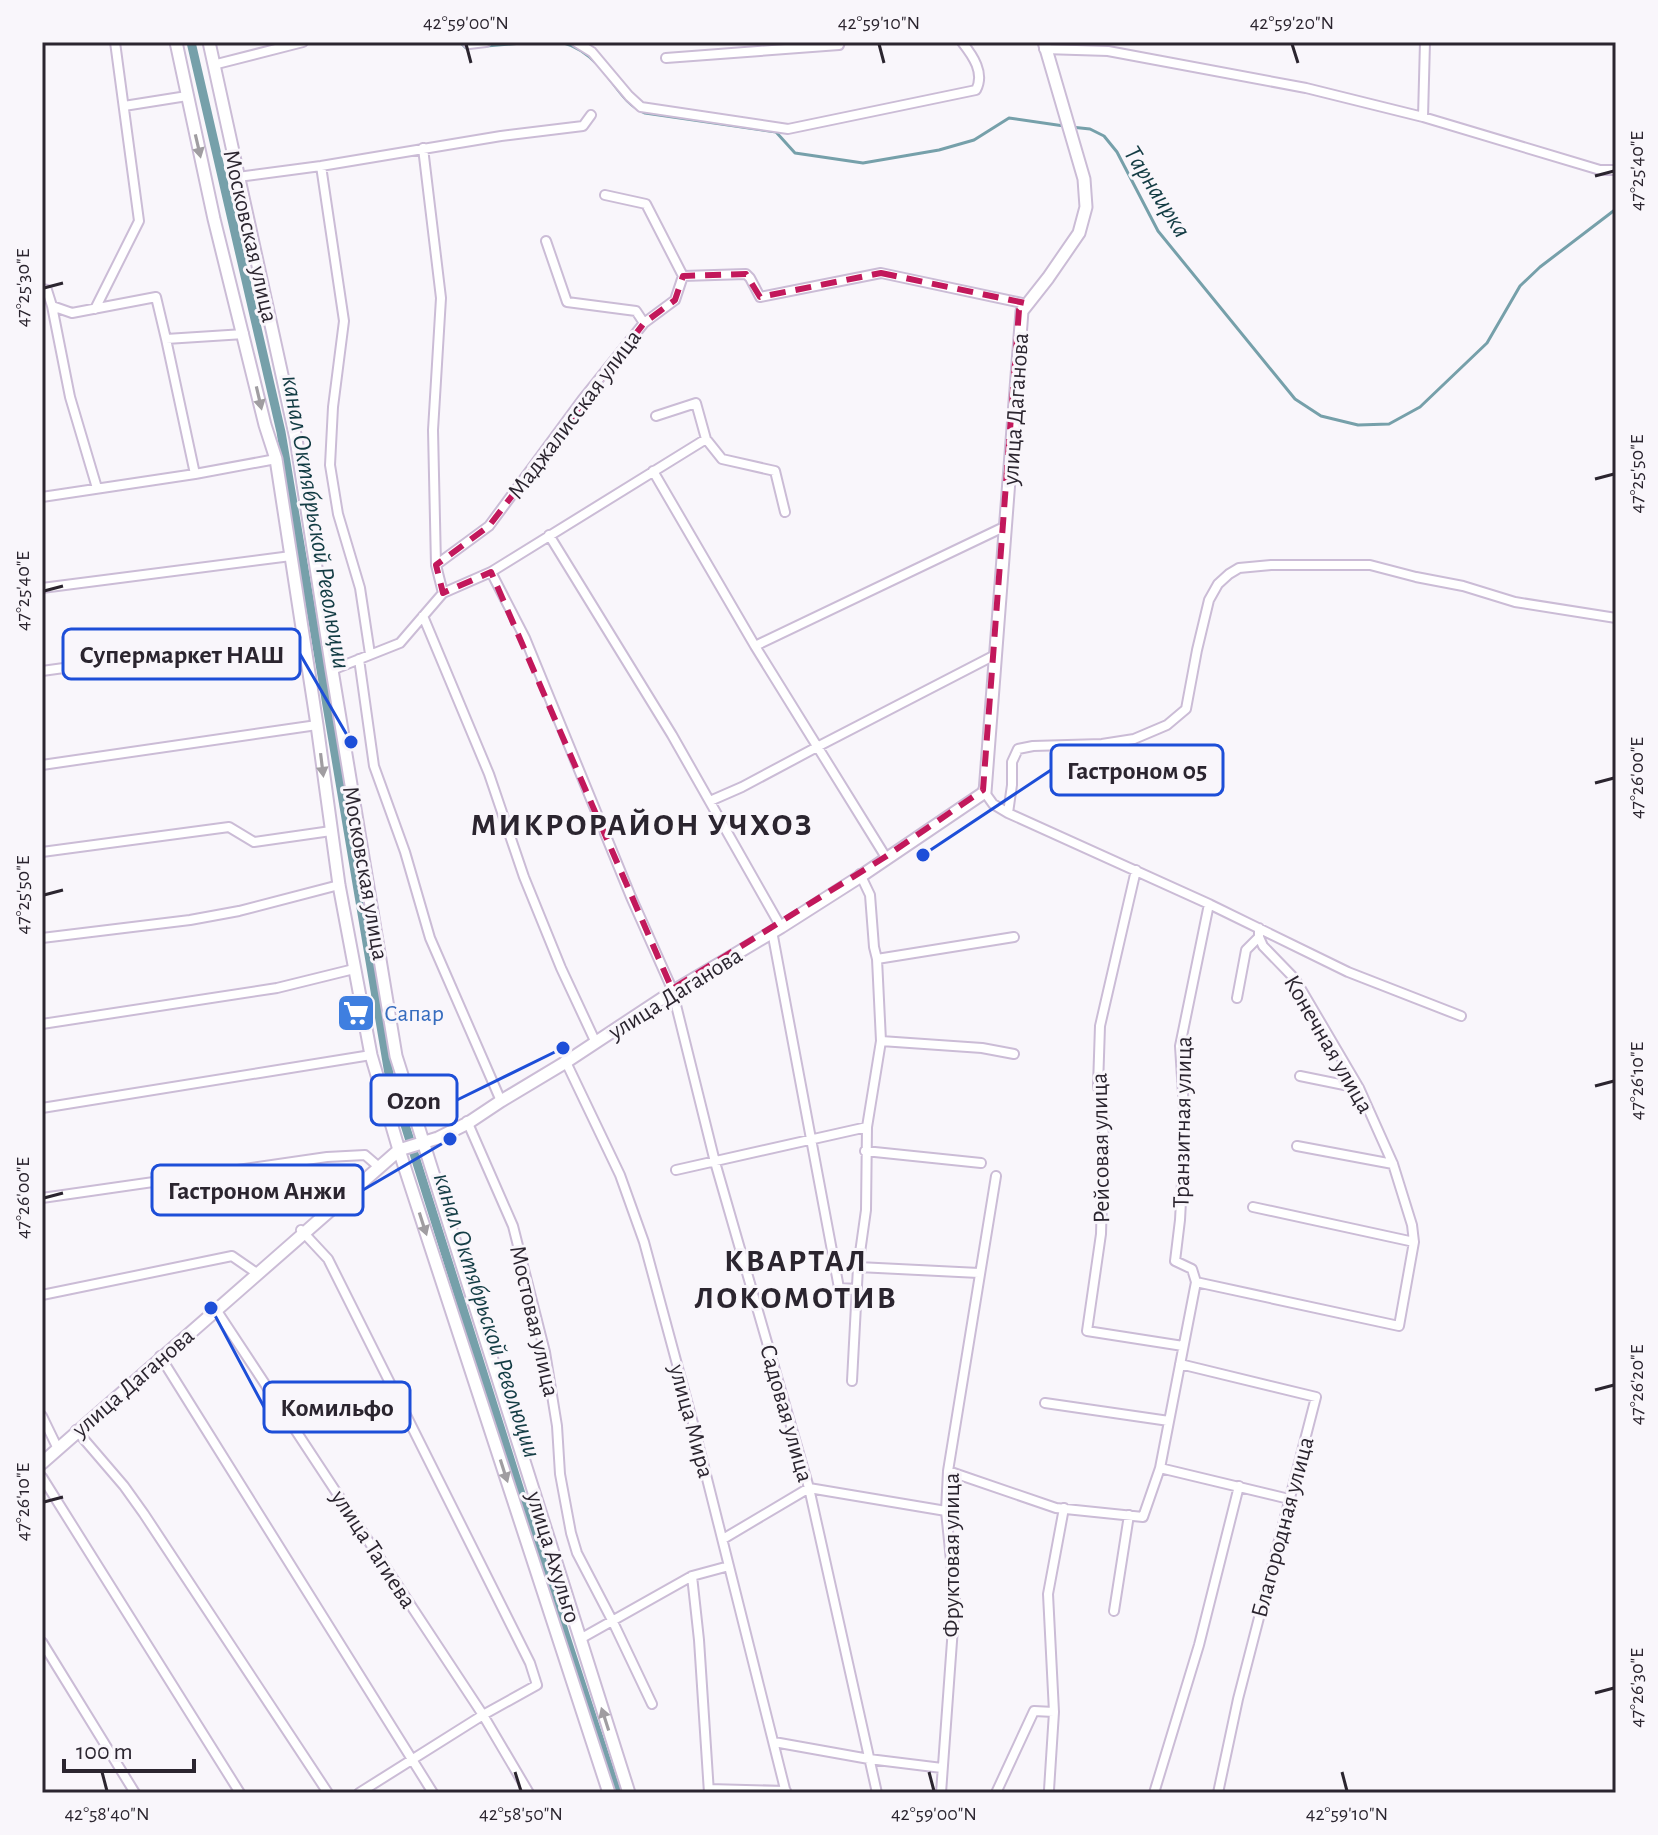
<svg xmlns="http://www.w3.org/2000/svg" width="1658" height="1835" viewBox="0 0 1658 1835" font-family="'Alegreya Sans',sans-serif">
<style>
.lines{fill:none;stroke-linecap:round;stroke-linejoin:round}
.stream{stroke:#76a0aa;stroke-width:3}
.canal{stroke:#76a0aa;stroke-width:9}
.street-casing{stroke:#cbbcd6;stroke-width:12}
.secondary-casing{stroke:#cbbcd6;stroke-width:15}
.street{stroke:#fff;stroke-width:8}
.secondary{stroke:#fff;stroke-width:11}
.oneway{fill:#a09da1}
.marked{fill:none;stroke:#c2185b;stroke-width:6;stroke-dasharray:16 10;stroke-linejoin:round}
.ticks{fill:none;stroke:#2b252f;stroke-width:3}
.labels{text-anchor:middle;stroke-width:6;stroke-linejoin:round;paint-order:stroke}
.street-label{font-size:24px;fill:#2b252f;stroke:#f9f6fb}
.shop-label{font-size:24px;fill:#366cbe;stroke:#f9f6fb;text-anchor:start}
.water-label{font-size:26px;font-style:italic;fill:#133c44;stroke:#f9f6fb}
.district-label{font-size:32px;font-weight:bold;letter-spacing:2px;fill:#2b252f;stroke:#f9f6fb}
.leader{fill:none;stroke:#1d4ed8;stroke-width:3}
.callout-dot{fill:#1d4ed8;stroke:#f9f6fb;stroke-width:3}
.callout{fill:#f9f6fb;stroke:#1d4ed8;stroke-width:3}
.callout-label{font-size:26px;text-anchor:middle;font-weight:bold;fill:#2b252f}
.neatline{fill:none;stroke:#2b252f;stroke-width:3}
.ticks-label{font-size:20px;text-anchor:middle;fill:#2b252f}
</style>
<rect width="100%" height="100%" fill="#f9f6fb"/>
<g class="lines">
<!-- stream -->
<path class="stream" d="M 460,42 L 466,48 L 470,47
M 561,42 C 576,46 587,53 598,65
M 486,46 L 533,42
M 608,77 C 619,91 628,106 645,113 L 776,132 L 795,153 L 863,163 L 939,150 L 974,140 L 1009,118 L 1064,126
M 1071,127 L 1090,129 L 1104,136 L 1117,152 L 1158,231 L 1295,399 L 1321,416 L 1358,425 L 1389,424 L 1420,407 L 1487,343 L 1520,286 L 1540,267 L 1616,209"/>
<!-- canal -->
<path class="canal" d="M 191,42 L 281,432 L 389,1074 L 566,1637 L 617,1793"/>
<!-- street casing -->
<g class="street-casing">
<path id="street" d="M 467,42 L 469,44 L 486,42
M 576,42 L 592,52 L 629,96 L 641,107 L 788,129 L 976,90 C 985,73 973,56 962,42
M 1044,49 L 1108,51 L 1306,88 L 1423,117 L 1600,170 L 1616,170
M 666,58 L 839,45 L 840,42
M 213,65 L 303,42
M 124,106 L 187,96
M 1423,117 L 1425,42
M 423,148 L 441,298 L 433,430 L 436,565 L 443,593
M 321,166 L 344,321 L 333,407 L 330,465 L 338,514 L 360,588 L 370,654
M 238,177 L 321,166 L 501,136 L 583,126 L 591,115
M 605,195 L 646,204 L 683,276
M 546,241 L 567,302 L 636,311 L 644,323
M 42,289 L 47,290 L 52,306 L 72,313 L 156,297 L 166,339 L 244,334
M 52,306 L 70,397 L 97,488
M 95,309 L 139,221 L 115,42
M 166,339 L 195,474
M 656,416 L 696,403 L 706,439
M 653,471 L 755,646 L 887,859
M 42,497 L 195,474 L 276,459
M 549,535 L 672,735 L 781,927
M 436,565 L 489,526 L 582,400 L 644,323 L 675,300 L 683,276 L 746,274 L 750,278 L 760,297 L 881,273 L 1027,304
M 491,572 L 525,638 L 631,897 L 672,989 L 715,1162 L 809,1488 L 877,1793
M 42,588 L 291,556
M 443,593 L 491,572 L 706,439 L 722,459 L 775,471 L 785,512
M 423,616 L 489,774 L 524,877 L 561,968 L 596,1043
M 755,646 L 1006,526
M 359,659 L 374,766 L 405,852 L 430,938 L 501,1101
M 332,670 L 400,643 L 443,593
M 42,671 L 304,635
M 42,765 L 317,725
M 983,790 L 993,804 L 1008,813 L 1209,904 L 1348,972 L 1461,1016
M 710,801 L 742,787 L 817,747 L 993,656
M 1008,813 L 1012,785 L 1012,762 L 1018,749 L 1033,746 L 1102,744 L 1134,739 L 1167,725 L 1186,709 L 1197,650 L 1209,600 L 1218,584 L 1229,574 L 1239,568 L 1271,565 L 1370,565 L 1416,577 L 1463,586 L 1515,602 L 1616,618
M 42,852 L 229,827 L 254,842 L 331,831
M 1136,870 L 1100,1026 L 1098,1086 L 1104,1119 L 1101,1234 L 1087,1331 L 1183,1346
M 772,931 L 839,1288 L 857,1289
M 42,938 L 190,920 L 239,911 L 339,885
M 877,959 L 1014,937
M 1237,998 L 1246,950 L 1259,937
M 42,1024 L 277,988 L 354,969
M 881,1041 L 982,1048 L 1014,1054
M 565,1060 L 620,1175 L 644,1242 L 694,1427 L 786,1793
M 1300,1076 L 1359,1088
M 42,1108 L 371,1055
M 467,1121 L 513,1226 L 545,1352 L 557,1426 L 560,1474 L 571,1533 L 577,1553 L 613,1622 L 652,1704
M 1297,1146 L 1393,1164
M 865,1151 L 981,1163
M 676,1170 L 867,1127
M 42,1198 L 327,1157 L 365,1155 L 379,1167
M 1253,1207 L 1414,1242
M 301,1230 L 328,1259 L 530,1663 L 537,1685 L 483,1715 L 359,1793
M 858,1267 L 979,1273
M 1196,1282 L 1399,1326 L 1414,1242 L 1412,1225 L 1393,1164 L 1359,1088 L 1295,979 L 1263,946 L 1259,937 L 1259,928
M 42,1295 L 232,1256 L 258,1274
M 215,1308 L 483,1715 L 529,1793
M 160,1356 L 433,1793
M 1180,1364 L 1316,1397 L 1238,1699 L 1218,1793
M 852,1381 L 858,1267 L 866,1210 L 867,1127 L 881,1041 L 877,959 L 874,947 L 870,895 L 860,874
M 1045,1403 L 1169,1421
M 42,1416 L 58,1449
M 76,1430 L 124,1486 L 144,1514 L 328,1793
M 1160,1468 L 1289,1499
M 948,1471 L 1056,1508 L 1143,1517 L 1160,1468 L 1196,1282 L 1192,1269 L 1175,1261 L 1180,1220 L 1185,1125 L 1180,1046 L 1209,904
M 42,1477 L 240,1793
M 723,1539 L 809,1488 L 946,1511
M 692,1576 L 699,1640 L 709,1793
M 1114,1611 L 1129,1515
M 580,1639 L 692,1576 L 729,1566
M 42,1642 L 135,1793
M 774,1742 L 869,1759 L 942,1768
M 709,1789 L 786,1791
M 1049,1790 L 1054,1712 L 1048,1594 L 1064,1508
M 941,1793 L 955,1600 L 946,1511 L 948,1471 L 996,1176
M 996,1793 L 1034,1711 L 1054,1712
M 1154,1793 L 1199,1645 L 1239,1486"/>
</g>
<!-- secondary casing -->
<g class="secondary-casing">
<path id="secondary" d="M 176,42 L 214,219 L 265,425 L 276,459 L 317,725 L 339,885 L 371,1055 L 399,1150 L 609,1793
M 209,42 L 296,439 L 332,670 L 396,1056 L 629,1793
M 42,1463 L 399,1150 L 438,1138 L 468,1123 L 501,1101 L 566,1062 L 672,992 L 781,927 L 861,876 L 985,792 L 1022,311 L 1048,278 L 1079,233 L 1086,207 L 1084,179 L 1044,42"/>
</g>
<!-- street -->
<use href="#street" class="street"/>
<!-- secondary -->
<use href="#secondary" class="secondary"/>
</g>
<!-- one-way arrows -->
<defs><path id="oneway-solid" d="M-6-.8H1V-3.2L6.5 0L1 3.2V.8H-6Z" transform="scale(2)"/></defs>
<g class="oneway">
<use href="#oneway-solid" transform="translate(198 146) rotate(77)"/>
<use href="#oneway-solid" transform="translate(259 398) rotate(77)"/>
<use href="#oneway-solid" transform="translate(322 765) rotate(83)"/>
<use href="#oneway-solid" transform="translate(423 1224) rotate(72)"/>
<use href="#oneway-solid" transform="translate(504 1471) rotate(72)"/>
<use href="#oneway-solid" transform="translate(605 1719) rotate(-108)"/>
</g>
<!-- marked area -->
<path class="marked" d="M 881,273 L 1025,303 L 1019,310 L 983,790 L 885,857 L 672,989 L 491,572 L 443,593 L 436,565 L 489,526 L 644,323 L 675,300 L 683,276 L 746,274 L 760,297 Z"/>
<!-- ticks -->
<path class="ticks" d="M 466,44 L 471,63M 879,44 L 884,63M 1292,44 L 1298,63M 1595,176 L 1614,171M 44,288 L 63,283M 1595,479 L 1614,474M 44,591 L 63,586M 1595,783 L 1614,778M 44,895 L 63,890M 1595,1086 L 1614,1081M 44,1198 L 63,1193M 1595,1390 L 1614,1385M 44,1502 L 63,1497M 1595,1693 L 1614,1688M 102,1772 L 107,1791M 515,1772 L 521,1791M 929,1772 L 934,1791M 1342,1772 L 1347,1791"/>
<!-- icons -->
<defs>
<g id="supermarket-square" transform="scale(2)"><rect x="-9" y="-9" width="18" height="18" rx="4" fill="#3f7fe0" stroke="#f9f6fb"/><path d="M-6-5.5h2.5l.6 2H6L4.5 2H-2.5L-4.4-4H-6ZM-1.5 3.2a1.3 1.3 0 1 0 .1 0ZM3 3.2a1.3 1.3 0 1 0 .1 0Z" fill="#fff"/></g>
</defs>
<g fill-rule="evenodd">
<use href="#supermarket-square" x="356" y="1013"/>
</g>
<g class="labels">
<!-- street labels -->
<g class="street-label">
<text transform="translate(251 236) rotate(77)" y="8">Московская улица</text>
<text transform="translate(1015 409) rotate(-86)" y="8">улица Даганова</text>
<text transform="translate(574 414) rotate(-53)" y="8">Маджалисская улица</text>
<text transform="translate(366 873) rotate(80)" y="8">Московская улица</text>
<text transform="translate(675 993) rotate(-32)" y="8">улица Даганова</text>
<text transform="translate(1329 1044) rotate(60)" y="8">Конечная улица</text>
<text transform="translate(1182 1122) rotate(-89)" y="8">Транзитная улица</text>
<text transform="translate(1100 1148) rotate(-91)" y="8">Рейсовая улица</text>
<text transform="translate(535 1321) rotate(77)" y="8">Мостовая улица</text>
<text transform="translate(133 1382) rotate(-41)" y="8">улица Даганова</text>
<text transform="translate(787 1413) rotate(74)" y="8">Садовая улица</text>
<text transform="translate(692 1421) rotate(75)" y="8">улица Мира</text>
<text transform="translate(1282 1527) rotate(-75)" y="8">Благородная улица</text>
<text transform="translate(374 1549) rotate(57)" y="8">улица Тагиева</text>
<text transform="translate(951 1555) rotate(-90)" y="8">Фруктовая улица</text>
<text transform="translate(554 1557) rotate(73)" y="8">улица Ахульго</text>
</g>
<!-- shop labels -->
<g class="shop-label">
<text x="384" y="1021">Сапар</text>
</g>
<!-- water labels -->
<g class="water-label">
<text transform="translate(1158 191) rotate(58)" y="9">Тарнаирка</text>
<text transform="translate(317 522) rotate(80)" y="9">канал Октябрьской Революции</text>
<text transform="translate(488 1315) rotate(72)" y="9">канал Октябрьской Революции</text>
</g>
<!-- district labels -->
<g class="district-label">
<text x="642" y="835">МИКРОРАЙОН УЧХОЗ</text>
<text x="796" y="1271">КВАРТАЛ<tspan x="796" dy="37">ЛОКОМОТИВ</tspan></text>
</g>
</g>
<!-- callouts -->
<path class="leader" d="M351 742L300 654M923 855L1051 770M563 1048L457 1100M450 1139L363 1190M211 1308L264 1407"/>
<g class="callout-dot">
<circle cx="351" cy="742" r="8"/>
<circle cx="923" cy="855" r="8"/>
<circle cx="563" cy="1048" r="8"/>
<circle cx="450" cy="1139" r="8"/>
<circle cx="211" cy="1308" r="8"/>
</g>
<g class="callout">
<rect x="63" y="629" width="237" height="50" rx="8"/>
<rect x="1051" y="745" width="172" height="50" rx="8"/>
<rect x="371" y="1075" width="86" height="50" rx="8"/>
<rect x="152" y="1165" width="211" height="50" rx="8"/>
<rect x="264" y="1382" width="146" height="50" rx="8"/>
</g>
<g class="callout-label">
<text x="182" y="663">Супермаркет НАШ</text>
<text x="1137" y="779">Гастроном 05</text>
<text x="414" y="1109">Ozon</text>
<text x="257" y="1199">Гастроном Анжи</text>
<text x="337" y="1416">Комильфо</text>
</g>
<!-- border -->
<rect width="1658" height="1835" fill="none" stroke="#f9f6fb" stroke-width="88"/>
<!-- scale -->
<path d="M64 1759v12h130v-12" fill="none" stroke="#2b252f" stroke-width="4"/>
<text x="76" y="1759" font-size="24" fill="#2b252f" stroke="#f9f6fb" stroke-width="6" paint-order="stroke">100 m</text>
<rect x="44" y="44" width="1570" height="1747" class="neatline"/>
<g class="ticks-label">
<text x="466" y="29">42°59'00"N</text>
<text x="879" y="29">42°59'10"N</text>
<text x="1292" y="29">42°59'20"N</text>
<text transform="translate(1636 171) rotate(-90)" y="7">47°25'40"E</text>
<text transform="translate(22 288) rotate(-90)" y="7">47°25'30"E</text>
<text transform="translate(1636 474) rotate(-90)" y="7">47°25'50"E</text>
<text transform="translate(22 591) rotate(-90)" y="7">47°25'40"E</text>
<text transform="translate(1636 778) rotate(-90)" y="7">47°26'00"E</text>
<text transform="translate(22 895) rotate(-90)" y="7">47°25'50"E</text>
<text transform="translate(1636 1081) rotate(-90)" y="7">47°26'10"E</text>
<text transform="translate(22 1198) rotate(-90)" y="7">47°26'00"E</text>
<text transform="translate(1636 1385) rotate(-90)" y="7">47°26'20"E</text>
<text transform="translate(22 1502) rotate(-90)" y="7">47°26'10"E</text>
<text transform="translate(1636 1688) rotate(-90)" y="7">47°26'30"E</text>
<text x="107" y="1820">42°58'40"N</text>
<text x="521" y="1820">42°58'50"N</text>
<text x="934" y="1820">42°59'00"N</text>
<text x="1347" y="1820">42°59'10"N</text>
</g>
</svg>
